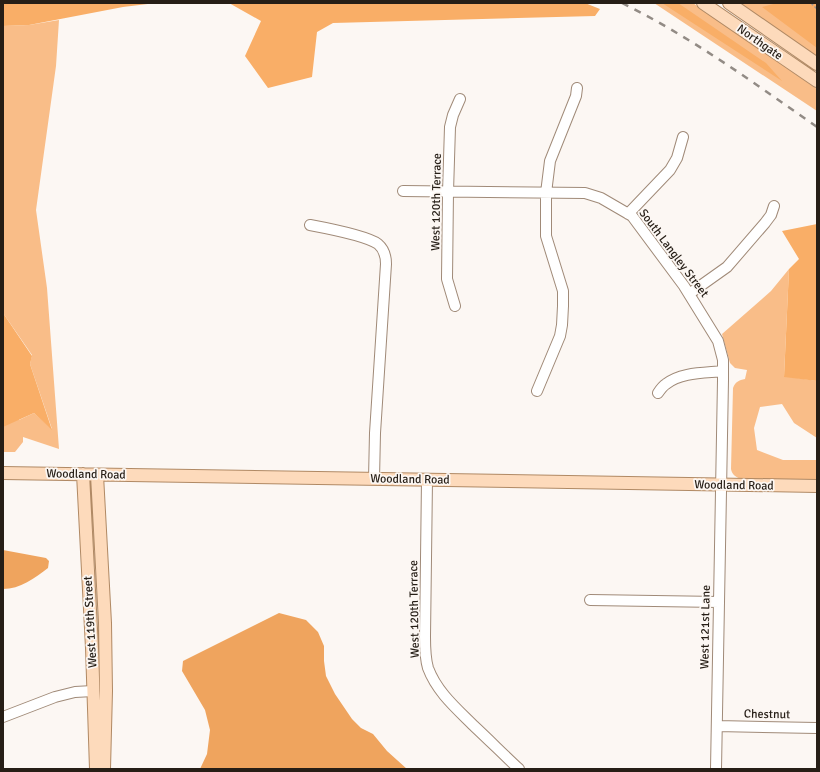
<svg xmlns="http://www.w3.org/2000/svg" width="820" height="772" viewBox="0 0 820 772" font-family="Signika,sans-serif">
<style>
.green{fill:#f9bd88}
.forest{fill:#f9ae67}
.water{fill:#efa45e}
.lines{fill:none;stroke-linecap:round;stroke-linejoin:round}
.minor-casing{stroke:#a08a78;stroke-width:12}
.major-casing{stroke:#b08964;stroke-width:14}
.path{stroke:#9b958f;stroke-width:1.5;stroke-dasharray:3 2;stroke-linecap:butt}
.minor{stroke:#fff;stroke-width:10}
.major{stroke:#fddabb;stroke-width:12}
.rail{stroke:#928b85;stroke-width:2.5;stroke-dasharray:7 7;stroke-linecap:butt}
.labels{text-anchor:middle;stroke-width:3.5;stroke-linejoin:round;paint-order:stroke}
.street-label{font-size:12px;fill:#261e16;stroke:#fcf7f3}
</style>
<rect width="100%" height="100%" fill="#fcf7f3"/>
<!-- green -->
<path class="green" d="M 654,3 L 693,3 L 817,89 L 817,111 Z
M 729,3 L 817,3 L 817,63 Z
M 59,20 L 56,66 L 36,210 L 47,288 L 59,449 L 23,437 L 23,442 L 15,452 L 3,452 L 3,322 L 19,420 L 34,413 L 52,429 L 30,364 L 32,355 L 3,313 L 3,26 L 29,25 Z
M 789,269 L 784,376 L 817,381 L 817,438 L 794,423 L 782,404 L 760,407 L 754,428 L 757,450 L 783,460 L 817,460 L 817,481 L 741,479 C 736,477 732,475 731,469 L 733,388 C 735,382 739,380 745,379 L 747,370 L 735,368 L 730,363 L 722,334 L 771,291 Z"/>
<!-- forest -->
<path class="forest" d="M 3,3 L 156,3 L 123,7 L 29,25 L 3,26 Z
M 229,3 L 585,3 L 600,9 L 595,16 L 333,23 L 317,32 L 312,77 L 268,88 L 245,56 L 261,21 Z
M 662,3 L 678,3 L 766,63 L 782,81 Z
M 777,3 L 817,3 L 817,48 L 762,7 Z
M 817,224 L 817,381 L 784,377 L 789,269 L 799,259 L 782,231 Z
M 3,313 L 32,356 L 30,364 L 52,430 L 34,413 L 3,427 Z"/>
<!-- water -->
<path class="water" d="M 3,550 L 46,558 L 49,561 L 48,568 C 35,578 20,589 3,589 Z
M 279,613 L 306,620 L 318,632 L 324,646 L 324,661 L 326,676 L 335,694 L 352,719 L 361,728 L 373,734 L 387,751 L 407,769 L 200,769 L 207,754 L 210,730 L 205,710 L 182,671 L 183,661 Z"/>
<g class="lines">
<!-- minor casing -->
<g class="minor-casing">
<path id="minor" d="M 403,191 L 585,193 L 601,198 L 632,216 L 684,286 L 718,341 L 723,360 L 723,380 L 716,769
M 628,214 L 670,170 L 677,158 L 683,137
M 310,225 C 326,228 367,236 378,244 C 384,249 386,257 386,264 L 375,433 L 374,479
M 689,294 L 727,267 L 765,223 L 771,215 L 774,206
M 455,306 L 447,279 L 448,192 L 450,127 L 453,115 L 460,99
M 537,391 L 560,336 L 562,325 L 563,306 L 563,291 L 546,236 L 546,193 L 550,161 L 576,96 L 577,88
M 658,393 C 660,390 663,386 666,384 C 681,372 705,373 723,371
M 427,480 L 425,637 C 425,647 425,658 428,668 C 437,692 456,708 474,726 C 489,740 504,755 519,769
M 590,600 L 719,602
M 3,717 L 55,697 L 75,692 L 93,691
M 717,726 L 817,728"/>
</g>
<!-- major casing -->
<g class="major-casing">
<path id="major" d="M 703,3 L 817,81
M 729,3 L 817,64
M 3,473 L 817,486
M 83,474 L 92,648 L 96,769
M 97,475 L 105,623 L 106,691 L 104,769"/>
</g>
<!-- path -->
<path class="path" d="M 811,3 L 817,9"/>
<!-- minor -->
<use href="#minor" class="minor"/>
<!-- major -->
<use href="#major" class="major"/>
<!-- rail -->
<path class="rail" d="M 622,3 C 691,37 754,83 817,127"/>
</g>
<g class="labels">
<!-- street labels -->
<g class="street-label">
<text transform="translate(760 42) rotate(35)" y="4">Northgate</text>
<text transform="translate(436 202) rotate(-89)" y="4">West 120th Terrace</text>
<text transform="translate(674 253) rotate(53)" y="4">South Langley Street</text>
<text transform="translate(86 474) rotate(1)" y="4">Woodland Road</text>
<text transform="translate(410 479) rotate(1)" y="4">Woodland Road</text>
<text transform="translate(734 485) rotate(1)" y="4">Woodland Road</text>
<text transform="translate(414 609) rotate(-91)" y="4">West 120th Terrace</text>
<text transform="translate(90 622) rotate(-93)" y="4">West 119th Street</text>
<text transform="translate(705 627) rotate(-89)" y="4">West 121st Lane</text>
<text transform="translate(767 714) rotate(1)" y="4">Chestnut</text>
</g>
</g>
<!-- border -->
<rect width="820" height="772" fill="none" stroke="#261e16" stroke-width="8"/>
</svg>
